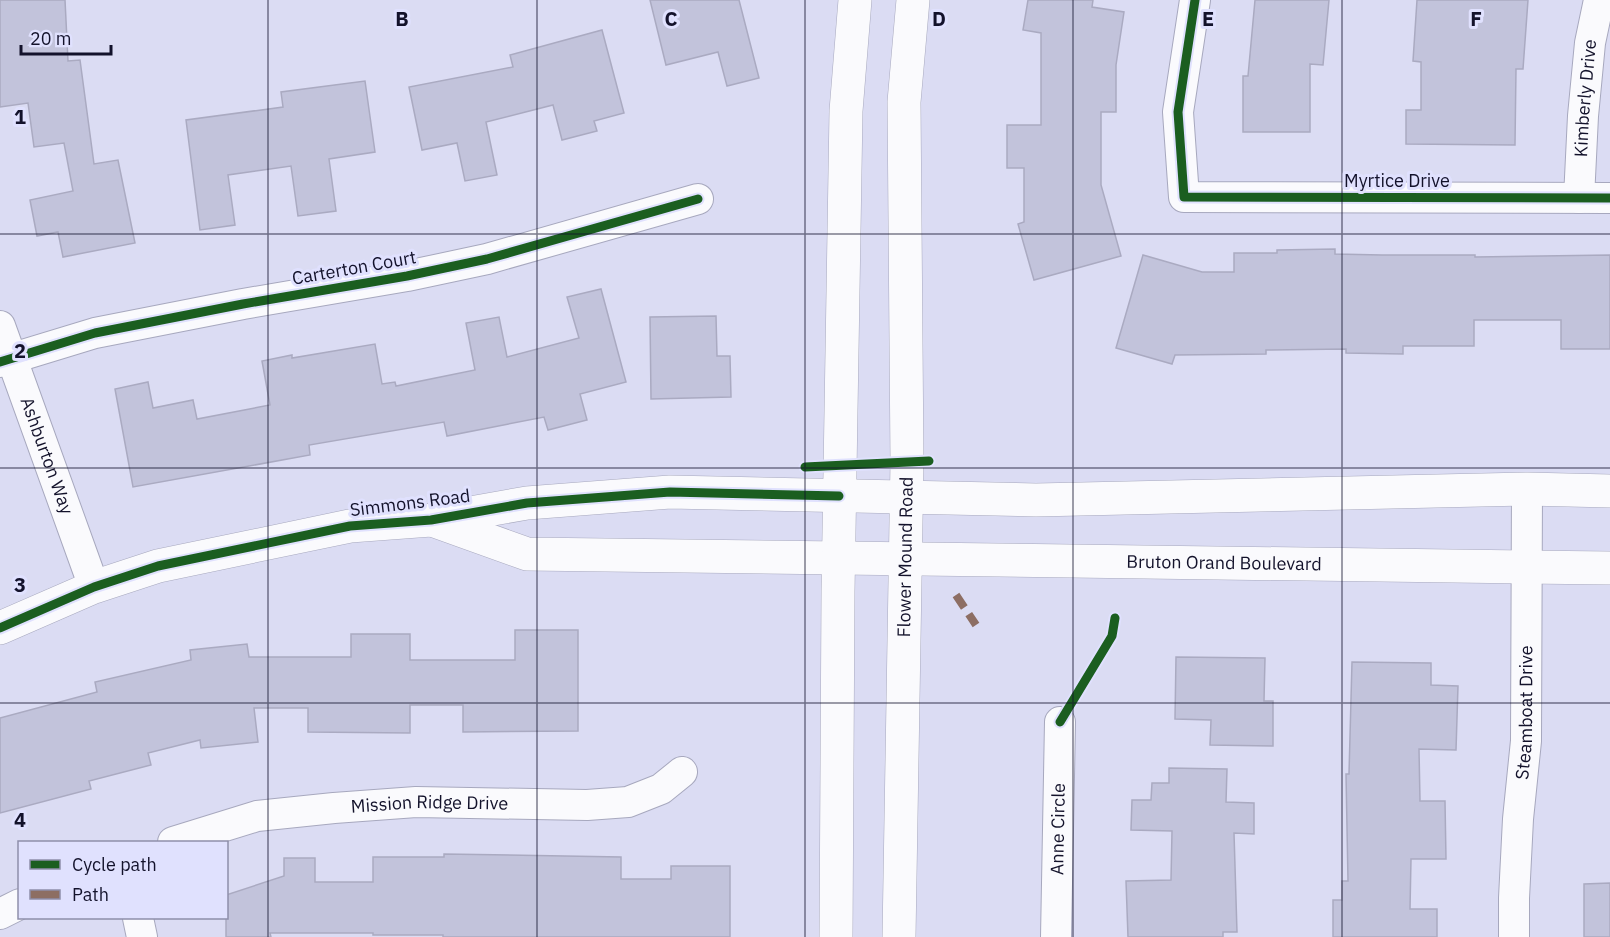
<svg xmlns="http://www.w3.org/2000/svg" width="1610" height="937" viewBox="0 0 1610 937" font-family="'IBM Plex Sans',sans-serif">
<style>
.building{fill:#c2c3db;stroke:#aaaac1;stroke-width:1.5}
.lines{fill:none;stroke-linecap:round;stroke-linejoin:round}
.street-casing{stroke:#a7a8be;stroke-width:32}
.secondary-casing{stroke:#a7a8be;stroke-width:34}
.street{stroke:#fafafd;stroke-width:30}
.secondary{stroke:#fafafd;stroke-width:33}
.quiet{stroke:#8d6e63;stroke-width:8;stroke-dasharray:15 8;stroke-linecap:butt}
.cycleway-casing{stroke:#e0e1fe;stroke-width:13}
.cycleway{stroke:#1b5e20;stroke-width:9}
.grid{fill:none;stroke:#13122b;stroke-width:1.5;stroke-opacity:0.55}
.labels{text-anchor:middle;stroke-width:6;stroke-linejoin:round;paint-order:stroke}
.street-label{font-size:18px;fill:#13122b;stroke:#e0e1fe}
.grid-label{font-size:20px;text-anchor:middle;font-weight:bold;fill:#13122b;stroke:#e0e1fe;stroke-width:6;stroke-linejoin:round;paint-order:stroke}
</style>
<rect width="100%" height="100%" fill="#dbdcf3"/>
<!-- building -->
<path class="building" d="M 0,0 L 65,0 L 68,61 L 80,60 L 94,164 L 118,160 L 135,243 L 63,257 L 58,232 L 37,236 L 30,200 L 73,191 L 64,143 L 34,147 L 28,103 L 0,107 Z
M 650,0 L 739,0 L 759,78 L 727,86 L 718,52 L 666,65 Z
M 1028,0 L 1093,0 L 1092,7 L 1124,12 L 1116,65 L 1116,112 L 1101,112 L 1101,185 L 1121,256 L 1034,280 L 1018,224 L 1024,222 L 1024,168 L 1007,168 L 1007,125 L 1041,125 L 1041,33 L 1023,30 Z
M 1255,0 L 1329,0 L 1323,65 L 1310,64 L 1310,132 L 1243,132 L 1243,76 L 1248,76 Z
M 1417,0 L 1528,0 L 1523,69 L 1516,69 L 1515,145 L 1406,144 L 1406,110 L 1421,110 L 1421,62 L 1413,61 Z
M 602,30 L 624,113 L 594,121 L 597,131 L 562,140 L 553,105 L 486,122 L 497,175 L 465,181 L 457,143 L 422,150 L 409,87 L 513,67 L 510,55 Z
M 365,81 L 375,152 L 329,159 L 336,211 L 298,216 L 291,166 L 228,175 L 235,225 L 200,230 L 186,120 L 283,107 L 281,92 Z
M 1335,249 L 1335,254 L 1382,255 L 1475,255 L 1475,257 L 1610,255 L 1610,349 L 1561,349 L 1561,320 L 1474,320 L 1474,346 L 1403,346 L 1403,354 L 1346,353 L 1346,349 L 1266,350 L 1266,354 L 1175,355 L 1172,364 L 1116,348 L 1143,255 L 1202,272 L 1234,272 L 1234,253 L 1277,253 L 1277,250 Z
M 601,289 L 626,382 L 580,394 L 587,420 L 548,430 L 544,417 L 447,436 L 444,422 L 309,445 L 310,455 L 133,487 L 115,389 L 148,382 L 153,408 L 193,400 L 197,419 L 270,405 L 262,361 L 292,355 L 292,358 L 375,344 L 382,384 L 395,382 L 396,386 L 475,370 L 466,323 L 499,317 L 507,357 L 579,338 L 567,297 Z
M 716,316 L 717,356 L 730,356 L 731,397 L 651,399 L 650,317 Z
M 515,630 L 578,630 L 578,731 L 463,732 L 463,705 L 410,705 L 410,733 L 308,732 L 308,708 L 254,708 L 258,742 L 201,748 L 200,740 L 148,753 L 151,765 L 89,781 L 91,789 L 0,813 L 0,718 L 97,692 L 95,682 L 191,660 L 190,650 L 247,644 L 249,657 L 351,657 L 351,634 L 410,634 L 410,660 L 515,660 Z
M 1176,657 L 1265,658 L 1264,701 L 1273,701 L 1273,746 L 1210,745 L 1211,720 L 1175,719 Z
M 1352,662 L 1431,663 L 1431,685 L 1458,686 L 1456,750 L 1419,749 L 1420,801 L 1445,801 L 1446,859 L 1411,859 L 1410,909 L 1437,909 L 1437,937 L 1333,937 L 1333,900 L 1342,900 L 1342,881 L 1348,881 L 1346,774 L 1349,774 Z
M 1169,768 L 1227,769 L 1226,802 L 1254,803 L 1254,834 L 1234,833 L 1237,932 L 1223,932 L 1223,937 L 1128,937 L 1126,881 L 1171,880 L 1172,831 L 1131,830 L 1132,800 L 1151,800 L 1152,783 L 1169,783 Z
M 444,854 L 621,857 L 621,879 L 671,879 L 671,866 L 730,866 L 730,937 L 443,937 L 443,935 L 373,935 L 373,933 L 270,933 L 271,937 L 226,937 L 226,895 L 284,876 L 284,858 L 315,858 L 315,882 L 373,882 L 373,857 L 444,857 Z
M 1610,883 L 1610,937 L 1584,937 L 1584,884 Z"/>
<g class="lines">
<!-- street casing -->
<g class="street-casing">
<g id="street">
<path d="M 1195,0 L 1178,112 L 1184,197 L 1610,198"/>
<path id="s1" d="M 1579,198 L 1583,116 L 1590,43 L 1599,0"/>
<path id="s2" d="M 0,326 L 94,587"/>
<path d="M 0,362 L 95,333 L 243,304 L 407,276 L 487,259 L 698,199"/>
<path id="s3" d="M 173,842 L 257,816 L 334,808 L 416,802 L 587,805 L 628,802 L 661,789 L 682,772"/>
<path d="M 0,914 L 20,904"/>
<path d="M 138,918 L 142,937"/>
<path id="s4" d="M 1056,937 L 1060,722"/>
<path id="s5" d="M 1514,937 L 1514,898 L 1518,819 L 1526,741 L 1527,489"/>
</g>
</g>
<!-- secondary casing -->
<g class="secondary-casing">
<g id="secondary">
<path id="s6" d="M 432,520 L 527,554 L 1610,568"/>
<path d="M 0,628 L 94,587 L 158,566 L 350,526 L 431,520 L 527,503 L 670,492 L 1036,500 L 1527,489 L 1610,491"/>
<path d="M 836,937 L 838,592 L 846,111 L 855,0"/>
<path id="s7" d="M 899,937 L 907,462 L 904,102 L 913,0"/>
</g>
</g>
<!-- street -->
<use href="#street" class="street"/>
<!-- secondary -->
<use href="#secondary" class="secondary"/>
<!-- quiet -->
<path class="quiet" d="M 956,595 L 976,625"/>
<!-- cycleway casing -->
<g class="cycleway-casing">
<path id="cycleway" d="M 1195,0 L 1178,112 L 1184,197 L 1610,198
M 0,362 L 95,333 L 243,304 L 407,276 L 487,259 L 698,199
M 805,467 L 929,461
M 0,628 L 94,587 L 158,566 L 350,526 L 431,520 L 527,503 L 670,492 L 839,496
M 1060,722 L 1112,636 L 1115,618"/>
</g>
<!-- cycleway -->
<use href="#cycleway" class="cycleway"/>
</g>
<!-- grid -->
<path class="grid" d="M 268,0 L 268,937M 537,0 L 537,937M 805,0 L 805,937M 1073,0 L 1073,937M 1342,0 L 1342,937M 0,234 L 1610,234M 0,468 L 1610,468M 0,703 L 1610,703"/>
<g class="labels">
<!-- street labels -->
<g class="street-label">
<text dy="6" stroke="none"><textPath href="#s1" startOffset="100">Kimberly Drive</textPath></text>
<text x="1397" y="187">Myrtice Drive</text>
<text transform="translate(354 268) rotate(-10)" y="6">Carterton Court</text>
<text dy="6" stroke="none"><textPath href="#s2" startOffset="138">Ashburton Way</textPath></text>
<text transform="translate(410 503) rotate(-7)" y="6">Simmons Road</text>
<text dy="6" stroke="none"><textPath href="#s7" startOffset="380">Flower Mound Road</textPath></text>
<text dy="6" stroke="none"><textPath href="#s6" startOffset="798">Bruton Orand Boulevard</textPath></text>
<text dy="6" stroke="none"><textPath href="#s5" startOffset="225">Steamboat Drive</textPath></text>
<text dy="6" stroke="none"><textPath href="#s3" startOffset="261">Mission Ridge Drive</textPath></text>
<text dy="6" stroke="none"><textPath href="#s4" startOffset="108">Anne Circle</textPath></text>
</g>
</g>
<g class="grid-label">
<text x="402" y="26">B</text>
<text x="671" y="26">C</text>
<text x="939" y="26">D</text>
<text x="1208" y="26">E</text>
<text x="1476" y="26">F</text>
<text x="20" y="124">1</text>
<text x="20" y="358">2</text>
<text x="20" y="592">3</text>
<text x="20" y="827">4</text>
</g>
<!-- legend -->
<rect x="18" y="841" width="210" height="78" fill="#e0e1fe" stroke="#8e8eaa" stroke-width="1.5"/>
<rect x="30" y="860" width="30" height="9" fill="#1b5e20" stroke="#8e8eaa" stroke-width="1.5"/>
<text x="72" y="871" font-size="18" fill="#13122b">Cycle path</text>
<rect x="30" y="890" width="30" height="9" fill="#8d6e63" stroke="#8e8eaa" stroke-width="1.5"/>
<text x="72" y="901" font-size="18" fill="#13122b">Path</text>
<!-- scale -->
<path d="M21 45v9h90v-9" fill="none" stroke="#13122b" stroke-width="3"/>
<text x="30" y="45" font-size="18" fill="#13122b" stroke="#e0e1fe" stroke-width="4.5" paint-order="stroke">20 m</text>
</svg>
